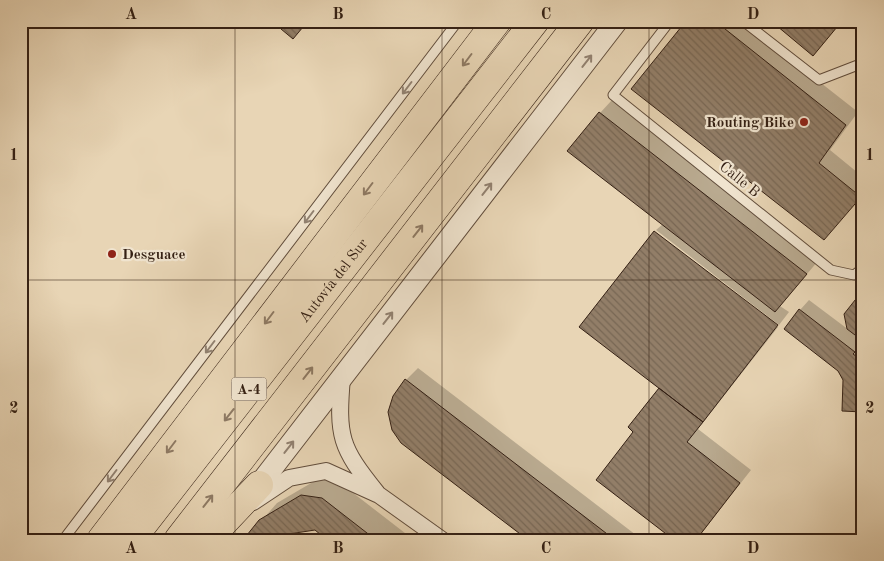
<svg xmlns="http://www.w3.org/2000/svg" width="884" height="561" viewBox="0 0 884 561" font-family="'Old Standard TT',serif">
<style>
.shadow{fill:#0003}
.building{fill:url(#building-back-hatch);stroke:#342014}
.lines{fill:none;stroke-linecap:round;stroke-linejoin:round}
.service-casing{stroke:#614d3c;stroke-width:11}
.minor-casing{stroke:#614d3c;stroke-width:18}
.tertiary-casing{stroke:#614d3c;stroke-width:23}
.motorway-casing{stroke:#342014;stroke-width:29}
.service{stroke:#f0e4cf;stroke-width:9}
.minor{stroke:#f0e4cf;stroke-width:16}
.tertiary{stroke:#f0e4cf;stroke-width:21}
.motorway{stroke:#e8d5b5;stroke-width:28}
.oneway{stroke:#8e7a64}
.oneway2{stroke:#928272}
.grid{fill:none;stroke:#342014;stroke-width:1;stroke-opacity:0.55}
.poi-dot{fill:#8f2418;stroke:#f0e4cf;stroke-width:2}
.labels{text-anchor:middle;stroke-width:4.5;stroke-linejoin:round;paint-order:stroke}
.shield{fill:#f0e4cf;stroke:#6c5b4c;stroke-width:1}
.shield-label{font-size:14px;font-weight:bold;fill:#342014}
.poi-label{font-size:15px;font-weight:bold;fill:#342014;stroke:#f0e4cf;text-anchor:end}
.street-label{font-size:15px;fill:#342014;stroke:#f0e4cf}
.neatline{fill:none;stroke:#342014;stroke-width:2}
.grid-label{font-size:16px;text-anchor:middle;font-weight:bold;fill:#342014}
</style>
<defs>
<pattern id="building-back-hatch" width="6" height="6" patternUnits="userSpaceOnUse" patternTransform="scale(1.25)"><rect width="6" height="6" fill="#927e68"/><path d="M-1 5l2 2M0 0l6 6M5-1l2 2" fill="none" stroke="#786754"/></pattern>
</defs>
<rect width="100%" height="100%" fill="#e8d5b5"/>
<filter id="stains"><feTurbulence type="fractalNoise" baseFrequency=".004" numOctaves="4"/><feColorMatrix values="0 0 0 0 .2 0 0 0 0 .09 0 0 0 0 .02 0 0 0 .5 -.17"/></filter>
<radialGradient id="worn" r=".72"><stop offset=".6" stop-color="#630" stop-opacity="0"/><stop offset="1" stop-color="#630" stop-opacity=".3"/></radialGradient>
<!-- shadow -->
<path class="shadow" d="M 687,21 L 742,21 L 858,112 L 830,150 L 863,177 L 863,195 L 824,238 Z
M 612,100 L 818,261 L 780,306 L 789,312 L 779,325 L 656,230 L 663,224 L 600,113 Z
M 655,233 L 778,327 L 698,429 L 751,470 L 696,540 L 676,540 L 635,431 L 660,388 Z
M 863,291 L 862,344 L 863,411 L 800,310 L 809,300 L 849,330 L 845,314 Z
M 418,368 L 636,535 L 641,540 L 530,540 L 406,380 Z
M 318,479 L 339,482 L 414,540 L 329,540 L 315,529 L 293,532 L 288,540 L 245,540 L 277,503 Z"/>
<!-- building -->
<path class="building" d="M 287,21 L 308,21 L 293,39 L 281,29 Z
M 686,21 L 715,21 L 846,125 L 819,163 L 861,197 L 824,240 L 631,89 Z
M 771,21 L 842,21 L 813,56 Z
M 599,112 L 807,274 L 775,312 L 567,151 Z
M 654,231 L 778,325 L 703,422 L 579,327 Z
M 863,290 L 863,341 L 847,329 L 844,314 Z
M 799,309 L 855,352 L 853,354 L 863,361 L 863,412 L 842,411 L 843,380 L 838,371 L 784,329 Z
M 405,379 L 615,540 L 528,540 L 401,443 L 392,430 L 388,412 L 393,396 Z
M 659,388 L 703,422 L 687,442 L 740,483 L 696,540 L 674,540 L 596,480 L 633,432 L 628,427 Z
M 301,495 L 322,498 L 376,540 L 327,540 L 315,530 L 289,534 L 285,540 L 243,540 L 259,520 Z"/>
<g class="lines">
<!-- service casing -->
<g class="service-casing">
<path id="service" d="M 670,21 L 613,95 L 831,270 L 854,275 L 863,268
M 743,21 L 819,80 L 863,63
M 63,540 L 458,21"/>
</g>
<!-- minor casing -->
<g class="minor-casing">
<path id="minor" d="M 342,377 C 337,437 340,447 377,493
M 253,502 L 289,478 L 326,471 L 379,495 L 442,540"/>
</g>
<!-- tertiary casing -->
<g class="tertiary-casing">
<path id="tertiary" d="M 253,498 L 259,485 L 617,21"/>
</g>
<!-- motorway casing -->
<g class="motorway-casing">
<g id="motorway">
<path d="M 101,540 L 497,21"/>
<path id="s1" d="M 131,540 L 535,21"/>
<path d="M 178,540 L 580,21"/>
<path d="M 207,540 L 259,485"/>
</g>
</g>
<!-- service -->
<use href="#service" class="service"/>
<!-- minor -->
<use href="#minor" class="minor"/>
<!-- tertiary -->
<use href="#tertiary" class="tertiary"/>
<!-- motorway -->
<use href="#motorway" class="motorway"/>
</g>
<!-- one-way arrows -->
<defs><path id="oneway-shaft" d="M-6 0H5M1.5-3L5.5 0L1.5 3" fill="none" stroke-width="1.6" stroke-linecap="round" stroke-linejoin="round" transform="scale(1.25)"/></defs>
<g class="oneway">
<use href="#oneway-shaft" transform="translate(467 60) rotate(127)"/>
<use href="#oneway-shaft" transform="translate(368 189) rotate(127)"/>
<use href="#oneway-shaft" transform="translate(418 231) rotate(-52)"/>
<use href="#oneway-shaft" transform="translate(269 318) rotate(127)"/>
<use href="#oneway-shaft" transform="translate(308 373) rotate(-52)"/>
<use href="#oneway-shaft" transform="translate(229 415) rotate(128)"/>
<use href="#oneway-shaft" transform="translate(171 447) rotate(127)"/>
<use href="#oneway-shaft" transform="translate(208 501) rotate(-52)"/>
</g>
<g class="oneway2">
<use href="#oneway-shaft" transform="translate(587 61) rotate(-52)"/>
<use href="#oneway-shaft" transform="translate(407 88) rotate(127)"/>
<use href="#oneway-shaft" transform="translate(487 189) rotate(-52)"/>
<use href="#oneway-shaft" transform="translate(309 217) rotate(127)"/>
<use href="#oneway-shaft" transform="translate(388 318) rotate(-52)"/>
<use href="#oneway-shaft" transform="translate(210 347) rotate(127)"/>
<use href="#oneway-shaft" transform="translate(289 447) rotate(-52)"/>
<use href="#oneway-shaft" transform="translate(112 476) rotate(127)"/>
</g>
<!-- grid -->
<path class="grid" d="M 235,21 L 235,540M 442,21 L 442,540M 649,21 L 649,540M 21,280 L 863,280"/>
<!-- markers -->
<g class="poi-dot">
<circle cx="804" cy="122" r="5"/>
<circle cx="112" cy="254" r="5"/>
</g>
<g class="labels">
<!-- shield labels -->
<rect class="shield" x="231.5" y="377.5" width="35" height="23" rx="4"/>
<g class="shield-label">
<text x="249" y="394">A-4</text>
</g>
<!-- poi labels -->
<g class="poi-label">
<text x="794" y="127">Routing Bike</text>
<text x="122" y="259" text-anchor="start">Desguace</text>
</g>
<!-- street labels -->
<g class="street-label">
<text transform="translate(740 179) rotate(39)" y="5">Calle B</text>
<text dy="5" stroke="none"><textPath href="#s1" startOffset="329">Autovía del Sur</textPath></text>
</g>
</g>
<!-- margin -->
<rect width="884" height="561" fill="none" stroke="#e8d5b5" stroke-width="55"/>
<rect x="28" y="28" width="828" height="506" class="neatline"/>
<g class="grid-label">
<text x="131" y="19">A</text>
<text x="338" y="19">B</text>
<text x="546" y="19">C</text>
<text x="753" y="19">D</text>
<text x="14" y="160">1</text>
<text x="870" y="160">1</text>
<text x="14" y="413">2</text>
<text x="870" y="413">2</text>
<text x="131" y="553">A</text>
<text x="338" y="553">B</text>
<text x="546" y="553">C</text>
<text x="753" y="553">D</text>
</g>
<rect width="100%" height="100%" filter="url(#stains)"/>
<rect width="100%" height="100%" fill="url(#worn)"/>
</svg>
